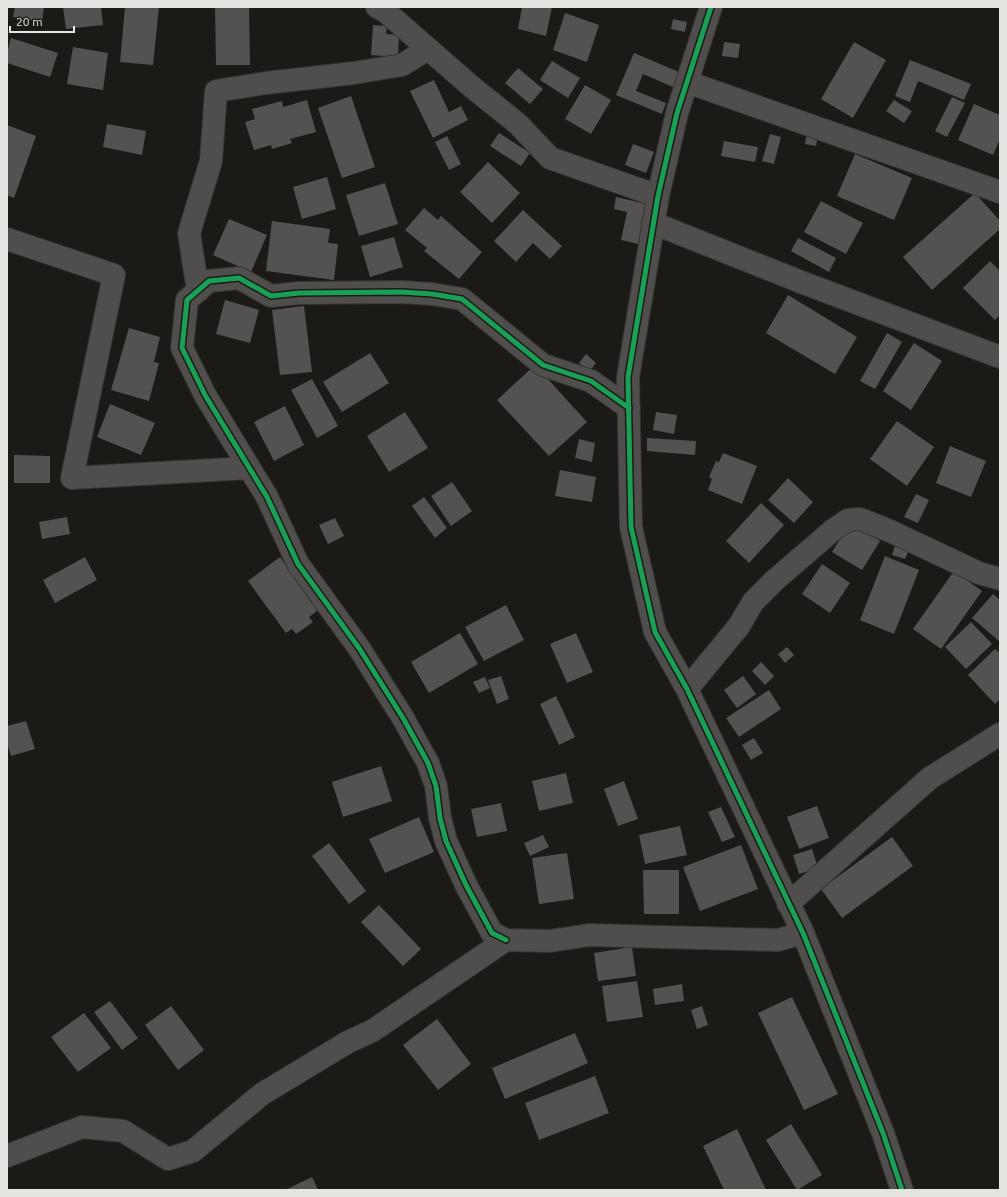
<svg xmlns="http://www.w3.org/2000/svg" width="1007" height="1197" viewBox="0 0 1007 1197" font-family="Ubuntu,sans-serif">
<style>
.building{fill:#535250}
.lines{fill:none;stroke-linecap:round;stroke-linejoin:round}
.street-casing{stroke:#363533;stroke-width:24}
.street{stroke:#4f4e4c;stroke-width:22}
.cycleway-casing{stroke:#1c1b16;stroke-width:8}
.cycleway{stroke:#1a9f57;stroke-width:5}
</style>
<rect width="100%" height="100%" fill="#1b1a17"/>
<!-- building -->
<path class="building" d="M 15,7 L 44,7 L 42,22 L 13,17 Z
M 63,7 L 101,7 L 103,25 L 66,29 Z
M 125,7 L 159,7 L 153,65 L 120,62 Z
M 215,7 L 249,7 L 250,65 L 216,65 Z
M 522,7 L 552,7 L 546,36 L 518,29 Z
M 565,13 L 599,25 L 587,62 L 553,50 Z
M 673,19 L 687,22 L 685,32 L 671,29 Z
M 373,25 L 387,26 L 386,34 L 399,35 L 398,57 L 371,55 Z
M 11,38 L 58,53 L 50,77 L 7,63 L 7,52 Z
M 724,42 L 740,44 L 738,58 L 722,56 Z
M 854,42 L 886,60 L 853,118 L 821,99 Z
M 73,47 L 108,53 L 103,90 L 67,84 Z
M 634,53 L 679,72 L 673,87 L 643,74 L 636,91 L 666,103 L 662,114 L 616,95 Z
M 910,60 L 971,84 L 964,100 L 918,81 L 910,102 L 895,96 Z
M 552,61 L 580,78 L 568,98 L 540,80 Z
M 518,68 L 543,89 L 530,104 L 505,83 Z
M 434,80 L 449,112 L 461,106 L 468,120 L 433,138 L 410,91 Z
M 585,85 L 611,100 L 591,134 L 565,119 Z
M 351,96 L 375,167 L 342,178 L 318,108 Z
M 952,97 L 965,103 L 947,137 L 935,131 Z
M 307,100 L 316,132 L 290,139 L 292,143 L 272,149 L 271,145 L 254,150 L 245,122 L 255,119 L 252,109 L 282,101 L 283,107 Z
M 894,100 L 912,111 L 904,123 L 886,111 Z
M 974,104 L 1000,115 L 1000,139 L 993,155 L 958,140 Z
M 107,124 L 146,131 L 142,155 L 103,147 Z
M 7,125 L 36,136 L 14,198 L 7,195 Z
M 499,133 L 530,153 L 521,166 L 490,146 Z
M 807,133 L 818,135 L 816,146 L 805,144 Z
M 770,134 L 781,137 L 774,164 L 762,161 Z
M 447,136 L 461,164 L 449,170 L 435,142 Z
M 724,141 L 758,147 L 755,162 L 721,156 Z
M 633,144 L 654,152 L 646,173 L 625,165 Z
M 855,154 L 912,178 L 894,220 L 837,196 Z
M 488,162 L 520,193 L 492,223 L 460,192 Z
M 327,177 L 336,209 L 302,219 L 293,187 Z
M 385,183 L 398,224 L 359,236 L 346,195 Z
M 975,193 L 1000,221 L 1000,229 L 932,290 L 903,257 Z
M 616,197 L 647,204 L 638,244 L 621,240 L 627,212 L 614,209 Z
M 821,201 L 863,223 L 846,254 L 804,232 Z
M 424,208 L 438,220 L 441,216 L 482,252 L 459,279 L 424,251 L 427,248 L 405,230 Z
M 523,210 L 562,246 L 550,259 L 533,243 L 516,262 L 494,241 Z
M 229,219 L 267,235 L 251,272 L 213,255 Z
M 272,221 L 330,229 L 328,243 L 338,244 L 334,280 L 266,271 Z
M 394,237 L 403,267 L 370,277 L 361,246 Z
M 798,238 L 836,258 L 829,272 L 791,251 Z
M 990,261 L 1000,271 L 1000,315 L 995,320 L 963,288 Z
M 788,295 L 857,337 L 835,374 L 766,333 Z
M 225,300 L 259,310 L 250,343 L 216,334 Z
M 304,306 L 312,372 L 280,375 L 272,310 Z
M 129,328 L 160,337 L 154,362 L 159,363 L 149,401 L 111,390 Z
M 887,333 L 902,342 L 875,389 L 860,381 Z
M 914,343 L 942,361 L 911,410 L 883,391 Z
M 370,353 L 389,383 L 342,412 L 323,382 Z
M 586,354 L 596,363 L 589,372 L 579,363 Z
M 535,365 L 587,422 L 549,456 L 497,400 Z
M 312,379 L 338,426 L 317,438 L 291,390 Z
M 110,404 L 155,423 L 141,455 L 97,437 Z
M 285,406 L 304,445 L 274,461 L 254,422 Z
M 405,412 L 428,448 L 389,472 L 367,436 Z
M 656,412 L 677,415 L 674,434 L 653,430 Z
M 897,421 L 934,447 L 907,486 L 870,459 Z
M 647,438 L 696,441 L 695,455 L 647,451 Z
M 579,439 L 595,443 L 592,462 L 575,458 Z
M 950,446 L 986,461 L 971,497 L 936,483 Z
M 723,453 L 757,466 L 742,504 L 708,490 L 712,479 L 709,477 L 716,461 L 719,462 Z
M 14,455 L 50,456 L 50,483 L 14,483 Z
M 560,470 L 596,477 L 592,502 L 555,496 Z
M 788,478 L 813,502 L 794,523 L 768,500 Z
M 452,482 L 472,511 L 451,526 L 431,496 Z
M 916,494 L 929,500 L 918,523 L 904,517 Z
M 424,497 L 447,528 L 435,538 L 412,506 Z
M 761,503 L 784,525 L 749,563 L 726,541 Z
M 67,517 L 70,534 L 42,539 L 39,522 Z
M 335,518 L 344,536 L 328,544 L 319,525 Z
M 851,522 L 880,541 L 862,570 L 832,552 Z
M 896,543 L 910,548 L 905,559 L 892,555 Z
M 885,556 L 919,570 L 894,634 L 860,620 Z
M 85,557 L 97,580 L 55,603 L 43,580 Z
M 280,557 L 318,610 L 309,617 L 313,622 L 296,634 L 292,629 L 286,633 L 248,581 Z
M 822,564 L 850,583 L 830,613 L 802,594 Z
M 954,571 L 982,591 L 941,649 L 913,629 Z
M 993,594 L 1000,600 L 999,641 L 972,618 Z
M 506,605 L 524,640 L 484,661 L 465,627 Z
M 971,622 L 992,644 L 966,669 L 945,647 Z
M 460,633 L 478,664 L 429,693 L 411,662 Z
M 576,633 L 593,672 L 567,683 L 550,644 Z
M 787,647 L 794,655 L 785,663 L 778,654 Z
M 995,649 L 1000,653 L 1000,699 L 995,704 L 968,675 Z
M 761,662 L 774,676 L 765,685 L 752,671 Z
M 501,676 L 509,699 L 497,704 L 488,680 Z
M 743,676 L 756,694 L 737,708 L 724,690 Z
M 485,677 L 490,688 L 479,693 L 473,682 Z
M 769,690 L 781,709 L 739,737 L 726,718 Z
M 556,696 L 575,737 L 559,745 L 540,704 Z
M 26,721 L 35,749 L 11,756 L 7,743 L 7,726 Z
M 754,738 L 763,753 L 751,760 L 742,745 Z
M 381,766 L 392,801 L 343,817 L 332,782 Z
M 566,773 L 573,803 L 539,811 L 532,781 Z
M 624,781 L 638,819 L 618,826 L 604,789 Z
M 501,803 L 507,831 L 477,837 L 471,809 Z
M 817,806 L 829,838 L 799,849 L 787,817 Z
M 721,807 L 735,837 L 722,842 L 708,812 Z
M 419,817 L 434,852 L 385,873 L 369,839 Z
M 680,826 L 687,855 L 645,864 L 639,835 Z
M 543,835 L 549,847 L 530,856 L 524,843 Z
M 892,837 L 913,866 L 842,918 L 821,889 Z
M 329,843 L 366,891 L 349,904 L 312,856 Z
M 741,845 L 758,889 L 700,911 L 683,867 Z
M 812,849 L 818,868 L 799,874 L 793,855 Z
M 567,853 L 574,899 L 539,904 L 532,858 Z
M 643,870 L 679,870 L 679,914 L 644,914 Z
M 379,905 L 421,949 L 403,966 L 361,922 Z
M 632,947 L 636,976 L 598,981 L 594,953 Z
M 637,981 L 643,1017 L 607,1022 L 602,986 Z
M 682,984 L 684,1001 L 655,1005 L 653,989 Z
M 792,997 L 838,1094 L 804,1110 L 758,1013 Z
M 110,1001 L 138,1038 L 122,1050 L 94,1012 Z
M 171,1006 L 204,1050 L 178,1070 L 145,1025 Z
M 702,1006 L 708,1025 L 697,1029 L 691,1010 Z
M 84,1013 L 111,1048 L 78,1072 L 51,1037 Z
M 437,1019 L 471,1064 L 438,1090 L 403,1045 Z
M 575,1033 L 588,1063 L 505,1099 L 492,1068 Z
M 595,1076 L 609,1113 L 539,1140 L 525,1103 Z
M 791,1124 L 822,1175 L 797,1190 L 766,1140 Z
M 737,1129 L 766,1190 L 724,1190 L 703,1146 Z
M 312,1177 L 318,1190 L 285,1190 Z"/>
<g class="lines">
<!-- street casing -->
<g class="street-casing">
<path id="street" d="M 377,7 L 386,12 L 472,87 L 518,124 L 550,158 L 658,196
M 711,7 L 677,113 L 658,196 L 628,377 L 631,527 L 655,632 L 687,689 L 803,933 L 883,1133 L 902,1190
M 687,82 L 1000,192
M 653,223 L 801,282 L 1000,357
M 7,239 L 114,275 L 72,478 L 248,468
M 198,291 L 189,233 L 211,161 L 216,91 L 266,83 L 354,73 L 402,65 L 428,49
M 687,689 L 739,626 L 753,602 L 775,580 L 833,530 L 848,520 L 860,519 L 890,531 L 979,573 L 1000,579
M 788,904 L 930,778 L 1000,734
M 506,940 L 492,933 L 466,885 L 446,841 L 440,818 L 436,786 L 428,763 L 403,718 L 359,648 L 298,564 L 267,497 L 205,395 L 182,348 L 187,300 L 209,281 L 239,278 L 271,296 L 299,293 L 401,292 L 432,294 L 462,299 L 543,365 L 591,381 L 629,408
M 7,1156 L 82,1127 L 123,1131 L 168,1159 L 193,1151 L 262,1094 L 348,1042 L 372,1031 L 506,940 L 550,941 L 589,935 L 778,940 L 803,933"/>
</g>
<!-- street -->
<use href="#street" class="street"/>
<!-- cycleway casing -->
<g class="cycleway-casing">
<path id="cycleway" d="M 711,7 L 677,113 L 658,196 L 628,377 L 631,527 L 655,632 L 687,689 L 803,933 L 883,1133 L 902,1190
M 506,940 L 492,933 L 466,885 L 446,841 L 440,818 L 436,786 L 428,763 L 403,718 L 359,648 L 298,564 L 267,497 L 205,395 L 182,348 L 187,300 L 209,281 L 239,278 L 271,296 L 299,293 L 401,292 L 432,294 L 462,299 L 543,365 L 591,381 L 629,408"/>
</g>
<!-- cycleway -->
<use href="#cycleway" class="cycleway"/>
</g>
<!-- border -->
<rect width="1007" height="1197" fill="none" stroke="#e5e4e1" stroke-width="16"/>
<!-- scale -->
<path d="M10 26v6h64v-6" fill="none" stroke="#e5e4e1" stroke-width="2"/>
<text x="16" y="26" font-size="12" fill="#e5e4e1" stroke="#1c1b16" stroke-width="3" paint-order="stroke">20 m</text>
</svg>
